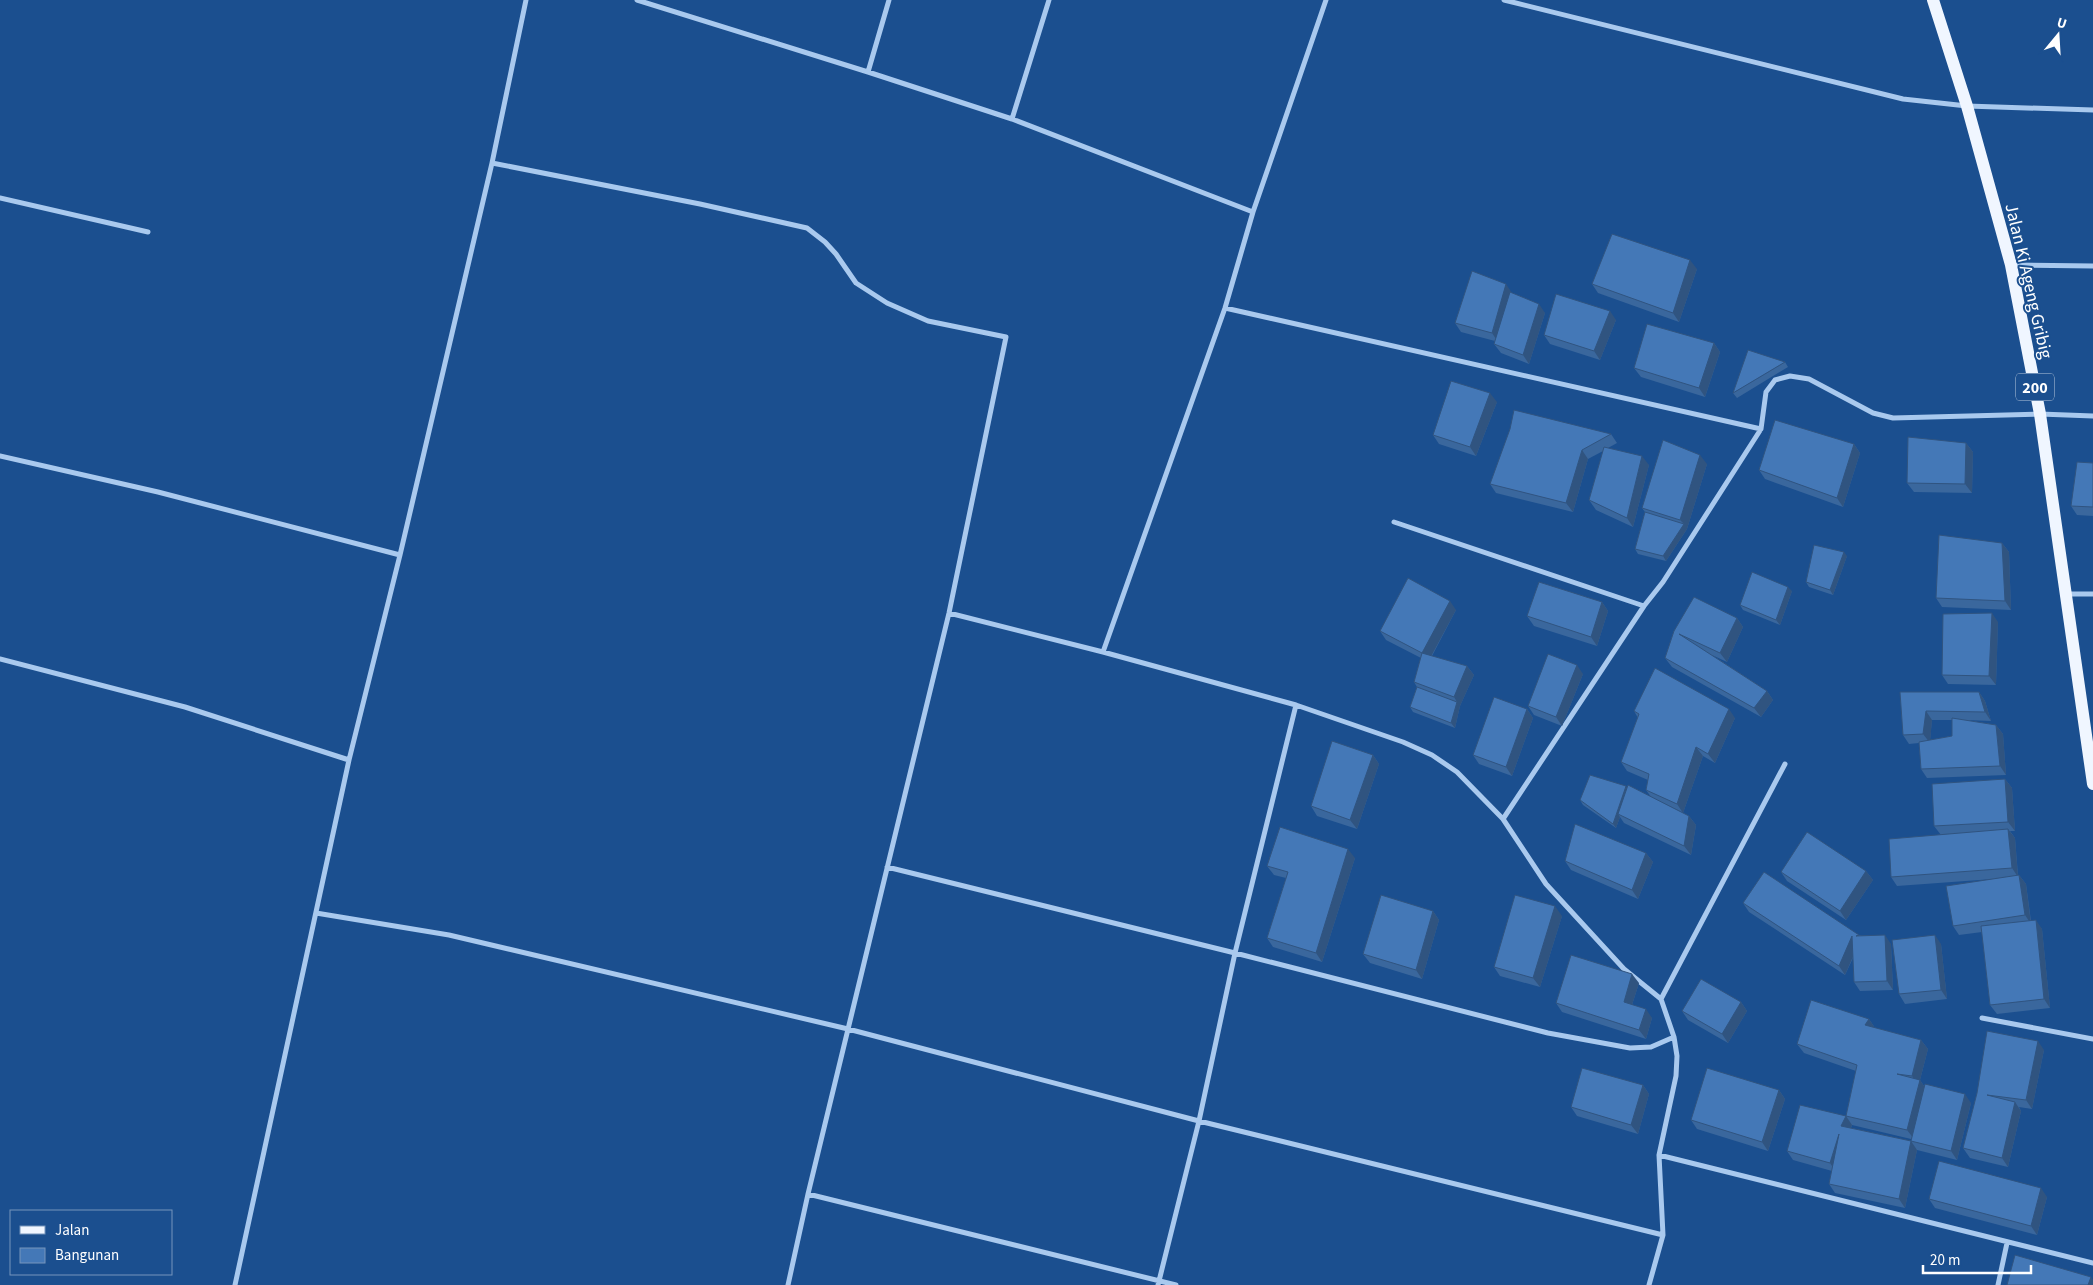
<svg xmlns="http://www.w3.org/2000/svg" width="2093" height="1285" viewBox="0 0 2093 1285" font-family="'Source Sans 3',sans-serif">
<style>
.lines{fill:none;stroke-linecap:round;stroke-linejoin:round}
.street{stroke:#a9c9ee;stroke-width:5}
.primary{stroke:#f0f6ff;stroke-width:12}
.wall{fill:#3a679d;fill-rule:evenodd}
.shaded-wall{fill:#305480}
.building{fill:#4478b7;stroke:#305480}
.labels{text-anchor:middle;stroke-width:4;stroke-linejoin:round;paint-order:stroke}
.shield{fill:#1b4f8f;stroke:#bbcadd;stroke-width:1}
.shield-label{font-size:16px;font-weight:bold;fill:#fff}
.street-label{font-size:18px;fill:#fff;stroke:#1b4f8f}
</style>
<rect width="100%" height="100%" fill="#1b4f8f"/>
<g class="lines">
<!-- street -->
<path class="street" d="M 637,0 L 868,72 L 1012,119 L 1253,212
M 1504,0 L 1903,99 L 1967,106 L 2093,110
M 868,72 L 889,0
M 1012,119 L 1049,0
M 492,163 L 700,204 L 807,228 L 825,242 L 836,254 L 856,283 L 887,303 L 928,321 L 1006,337 L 949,613 L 808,1194 L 788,1285
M 0,198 L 148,232
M 2011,265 L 2093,266
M 1225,308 L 1761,429
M 0,456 L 158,492 L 400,555
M 1394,522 L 1644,606
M 2066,594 L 2093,594
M 949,613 L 1103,652 L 1296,705 L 1403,742 L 1432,755 L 1457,772 L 1503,819 L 1546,884 L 1624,969 L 1661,999 L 1674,1037 L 1677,1056 L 1676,1076 L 1659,1155 L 1663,1235 L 1649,1285
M 1103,652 L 1225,308 L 1253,212 L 1326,0
M 0,659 L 185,707 L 349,760
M 1503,819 L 1644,606 L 1663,582 L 1761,429 L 1766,392 L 1775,380 L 1790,376 L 1809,379 L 1873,413 L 1893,418 L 2040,414 L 2093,416
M 887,867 L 1235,953 L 1548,1033 L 1630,1048 L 1651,1047 L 1674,1037
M 316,913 L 449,935 L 848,1029 L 1199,1121 L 1663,1235
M 1661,999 L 1785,764
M 1982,1018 L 2093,1039
M 1659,1155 L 2093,1263
M 808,1194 L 1176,1285
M 235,1285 L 349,760 L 400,555 L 492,163 L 526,0
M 1158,1285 L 1199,1121 L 1235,953 L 1296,705
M 1998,1285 L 2007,1243"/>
<!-- primary -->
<path class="primary" d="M 1933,0 L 1967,106 L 2011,265 L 2040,414 L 2093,784"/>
</g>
<!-- wall -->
<path class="wall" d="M 1697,269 L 1679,322 L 1598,293 L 1592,284 Z
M 1512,293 L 1545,313 L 1529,364 L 1501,353 L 1494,344 L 1495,341 L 1461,332 L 1455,323 Z
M 1616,320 L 1600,360 L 1550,344 L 1544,335 Z
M 1714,343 L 1720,352 L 1705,397 L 1641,377 L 1634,368 Z
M 1785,362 L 1788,367 L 1737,398 L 1733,393 Z
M 1497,402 L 1476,456 L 1439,444 L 1433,435 Z
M 1611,434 L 1617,443 L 1608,448 L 1649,465 L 1633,527 L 1596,510 L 1589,500 L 1603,451 L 1588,459 L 1573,512 L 1496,493 L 1490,484 Z
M 1966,443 L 1973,452 L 1972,493 L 1914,492 L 1907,483 Z
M 1854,444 L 1860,453 L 1843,507 L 1765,479 L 1759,470 Z
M 2093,463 L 2093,516 L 2077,515 L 2071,506 Z
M 1707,464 L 1687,529 L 1666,561 L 1638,554 L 1635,549 L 1645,512 L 1642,508 Z
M 2002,543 L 2009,552 L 2011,610 L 1942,607 L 1936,598 Z
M 1847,556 L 1833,595 L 1809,587 L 1806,582 Z
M 1792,591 L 1780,625 L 1743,610 L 1740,605 Z
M 1602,602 L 1608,611 L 1597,646 L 1534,626 L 1527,616 Z
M 1456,610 L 1432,656 L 1467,666 L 1474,675 L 1460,706 L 1455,728 L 1413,712 L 1410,707 L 1417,687 L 1414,682 L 1421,658 L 1386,640 L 1380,631 Z
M 1737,618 L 1743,627 L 1727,662 L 1712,655 L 1767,691 L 1773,700 L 1761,717 L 1672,667 L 1665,658 L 1674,631 Z
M 1998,622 L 1996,685 L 1948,684 L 1942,675 Z
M 1583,674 L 1562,726 L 1534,715 L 1528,706 Z
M 1900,692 L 1979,692 L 1985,701 L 1991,721 L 1966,720 L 1996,725 L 2003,734 L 2006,775 L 1927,778 L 1921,769 L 1919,743 L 1909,744 L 1903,735 ZM 1932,720 L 1952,720 L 1952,736 L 1930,740 Z
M 1527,709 L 1533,718 L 1512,776 L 1479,764 L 1473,755 Z
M 1634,711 L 1735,718 L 1715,763 L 1703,756 L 1683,813 L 1674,808 L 1689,816 L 1696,825 L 1691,855 L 1624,823 L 1620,817 L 1616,828 L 1583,805 L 1580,800 L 1627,787 L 1651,797 L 1646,790 L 1648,780 L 1627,771 L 1621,762 L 1638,718 Z
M 1373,755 L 1379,764 L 1357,829 L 1317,816 L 1311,806 Z
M 2005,779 L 2012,788 L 2015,831 L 2010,831 L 2015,838 L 2018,875 L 2019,875 L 2026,884 L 2031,921 L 2042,929 L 2050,1008 L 1997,1014 L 1990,1005 L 1982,932 L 1959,935 L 1953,926 L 1993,879 L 1897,886 L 1891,877 L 1941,835 L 1934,826 Z
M 1646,853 L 1653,862 L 1638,899 L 1571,870 L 1565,861 Z
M 1355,858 L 1322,962 L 1273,947 L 1267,938 L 1286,878 L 1274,875 L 1267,866 Z
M 1866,871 L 1873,880 L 1846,920 L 1787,881 L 1781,872 Z
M 1743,903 L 1891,944 L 1893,990 L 1860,991 L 1854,982 L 1853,958 L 1845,975 L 1749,912 Z
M 1433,911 L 1439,920 L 1422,979 L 1370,963 L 1363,954 Z
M 1562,916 L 1540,987 L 1500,976 L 1494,967 Z
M 1941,944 L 1947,999 L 1905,1004 L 1899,994 Z
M 1639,983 L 1632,1005 L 1652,1018 L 1646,1039 L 1562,1012 L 1556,1003 Z
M 1741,1002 L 1747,1011 L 1728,1043 L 1688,1020 L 1682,1011 Z
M 1869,1019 L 1875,1028 L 1921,1040 L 1928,1049 L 1920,1080 L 1924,1086 L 1971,1103 L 1957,1160 L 1917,1150 L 1905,1208 L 1835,1193 L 1829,1184 L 1832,1171 L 1793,1160 L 1787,1151 L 1846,1116 L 1856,1071 L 1804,1053 L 1797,1044 ZM 1852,1125 L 1911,1139 L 1911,1141 L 1851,1128 Z
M 2044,1050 L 2032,1109 L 2019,1107 L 2021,1111 L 2008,1167 L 1970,1158 L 1963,1148 L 1977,1093 Z
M 1643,1085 L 1649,1094 L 1638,1134 L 1577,1116 L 1571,1107 Z
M 1779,1090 L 1785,1099 L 1768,1151 L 1697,1129 L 1691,1120 Z
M 2047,1197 L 2037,1235 L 1935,1208 L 1929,1199 Z"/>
<!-- shaded-wall -->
<path class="shaded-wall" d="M 1690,260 L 1697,269 L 1679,322 L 1673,313 Z
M 1506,284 L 1512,293 L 1498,342 L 1492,333 Z
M 1539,304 L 1545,313 L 1529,364 L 1523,355 Z
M 1610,311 L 1616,320 L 1600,360 L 1594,351 Z
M 1714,343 L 1720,352 L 1705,397 L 1699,388 Z
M 1490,393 L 1497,402 L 1476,456 L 1470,447 Z
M 1966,443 L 1973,452 L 1972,493 L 1965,484 Z
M 1854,444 L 1860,453 L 1843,507 L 1837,498 Z
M 1582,450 L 1588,459 L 1573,512 L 1566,503 Z
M 1700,455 L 1707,464 L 1687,529 L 1666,561 L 1663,556 L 1684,524 L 1680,520 Z
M 1642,456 L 1649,465 L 1633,527 L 1627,518 Z
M 2002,543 L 2009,552 L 2011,610 L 2005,601 Z
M 1844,552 L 1847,556 L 1833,595 L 1830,590 Z
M 1788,587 L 1792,591 L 1780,625 L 1776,620 Z
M 1450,601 L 1456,610 L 1428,662 L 1422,653 Z
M 1602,602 L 1608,611 L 1597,646 L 1591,637 Z
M 1992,613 L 1998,622 L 1996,685 L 1989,676 Z
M 1737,618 L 1743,627 L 1727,662 L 1720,653 Z
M 1577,665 L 1583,674 L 1562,726 L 1556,717 Z
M 1467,666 L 1474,675 L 1460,706 L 1455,728 L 1451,723 L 1457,702 L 1454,697 Z
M 1767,691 L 1773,700 L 1761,717 L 1754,708 Z
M 1979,692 L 1985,701 L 1991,721 L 1985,712 Z
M 1527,709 L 1533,718 L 1512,776 L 1506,767 Z
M 1729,709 L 1735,718 L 1715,763 L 1708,754 Z
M 1926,711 L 1932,720 L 1930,743 L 1923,734 Z
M 1996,725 L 2003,734 L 2006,775 L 2000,766 Z
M 1696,747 L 1703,756 L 1683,813 L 1677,804 Z
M 1373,755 L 1379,764 L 1357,829 L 1350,820 Z
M 2005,779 L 2012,788 L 2015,831 L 2008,822 Z
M 1626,786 L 1630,790 L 1618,814 L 1620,817 L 1616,828 L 1613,824 Z
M 1689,816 L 1696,825 L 1691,855 L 1684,846 Z
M 2008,829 L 2015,838 L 2018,877 L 2012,868 Z
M 1348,849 L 1355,858 L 1322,962 L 1316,953 Z
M 1646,853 L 1653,862 L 1638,899 L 1632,890 Z
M 1866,871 L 1873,880 L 1846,920 L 1840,911 Z
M 2019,875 L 2026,884 L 2031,924 L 2025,915 Z
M 1555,906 L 1562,916 L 1540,987 L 1533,978 Z
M 1433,911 L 1439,920 L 1422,979 L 1416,970 Z
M 2036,920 L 2042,929 L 2050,1008 L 2044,999 Z
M 1885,935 L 1891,944 L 1893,990 L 1887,981 Z
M 1935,935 L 1941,944 L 1947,999 L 1941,990 Z
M 1852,936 L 1858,945 L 1845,975 L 1839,966 Z
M 1632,974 L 1639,983 L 1630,1011 L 1624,1002 Z
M 1741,1002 L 1747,1011 L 1728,1043 L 1722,1034 Z
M 1646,1009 L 1652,1018 L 1646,1039 L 1639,1030 Z
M 1869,1019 L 1875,1028 L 1865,1025 Z
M 1921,1040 L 1928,1049 L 1920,1080 L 1926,1089 L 1914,1139 L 1907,1130 L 1918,1085 L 1912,1076 Z
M 2038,1041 L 2044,1050 L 2032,1109 L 2026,1100 Z
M 1643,1085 L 1649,1094 L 1638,1134 L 1631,1125 Z
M 1779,1090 L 1785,1099 L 1768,1151 L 1762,1142 Z
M 1965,1094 L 1971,1103 L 1957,1160 L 1951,1151 Z
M 2015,1102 L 2021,1111 L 2008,1167 L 2002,1158 Z
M 1846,1116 L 1852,1125 L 1847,1135 L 1841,1126 Z
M 1839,1134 L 1836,1172 L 1830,1163 Z
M 1911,1141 L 1917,1150 L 1905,1208 L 1899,1199 Z
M 2041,1188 L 2047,1197 L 2037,1235 L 2031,1226 Z
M 2091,1277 L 2093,1280 L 2093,1285 L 2088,1285 Z"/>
<!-- building -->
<path class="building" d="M 1612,234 L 1690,260 L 1673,313 L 1592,284 Z
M 1472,271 L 1506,284 L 1492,333 L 1455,323 Z
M 1510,292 L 1539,304 L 1523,355 L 1494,344 Z
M 1556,294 L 1610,311 L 1594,351 L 1544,335 Z
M 1647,324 L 1714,343 L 1699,388 L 1634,368 Z
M 1748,350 L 1785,362 L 1733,393 Z
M 1451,381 L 1490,393 L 1470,447 L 1433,435 Z
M 1514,410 L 1611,434 L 1582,450 L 1566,503 L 1490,484 L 1510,429 Z
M 1775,420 L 1854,444 L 1837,498 L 1759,470 Z
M 1908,437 L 1966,443 L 1965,484 L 1907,483 Z
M 1663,440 L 1700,455 L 1680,520 L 1642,508 Z
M 1604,447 L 1642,456 L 1627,518 L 1589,500 Z
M 2077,462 L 2093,463 L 2093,507 L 2071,506 Z
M 1645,512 L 1684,524 L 1663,556 L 1635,549 Z
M 1939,535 L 2002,543 L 2005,601 L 1936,598 Z
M 1814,545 L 1844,552 L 1830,590 L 1806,582 Z
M 1752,572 L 1788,587 L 1776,620 L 1740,605 Z
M 1408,578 L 1450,601 L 1422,653 L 1380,631 Z
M 1539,582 L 1602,602 L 1591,637 L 1527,616 Z
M 1694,597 L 1737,618 L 1720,653 L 1679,634 L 1767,691 L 1754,708 L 1665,658 L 1674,631 Z
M 1992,613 L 1989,676 L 1942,675 L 1943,614 Z
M 1422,653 L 1467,666 L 1454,697 L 1414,682 Z
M 1548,654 L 1577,665 L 1556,717 L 1528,706 Z
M 1655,668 L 1729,709 L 1708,754 L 1696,747 L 1677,804 L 1646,790 L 1649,774 L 1621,762 L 1639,714 L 1634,711 Z
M 1417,687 L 1457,702 L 1451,723 L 1410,707 Z
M 1900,692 L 1979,692 L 1985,712 L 1926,711 L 1923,734 L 1903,735 Z
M 1494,697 L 1527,709 L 1506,767 L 1473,755 Z
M 1952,718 L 1996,725 L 2000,766 L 1921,769 L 1919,742 L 1952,736 Z
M 1332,741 L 1373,755 L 1350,820 L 1311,806 Z
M 1590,775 L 1626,786 L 1613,824 L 1580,800 Z
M 2005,779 L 2008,822 L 1934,826 L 1932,784 Z
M 1628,785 L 1689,816 L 1684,846 L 1618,814 Z
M 1575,824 L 1646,853 L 1632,890 L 1565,861 Z
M 1280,827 L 1348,849 L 1316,953 L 1267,938 L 1288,872 L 1267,866 Z
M 2008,829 L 2012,868 L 1891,877 L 1889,839 Z
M 1807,832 L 1866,871 L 1840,911 L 1781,872 Z
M 1764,872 L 1859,935 L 1856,936 L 1885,935 L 1887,981 L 1854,982 L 1852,936 L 1839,966 L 1743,903 Z
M 2019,875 L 2025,915 L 1953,926 L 1946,886 Z
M 1381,895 L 1433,911 L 1416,970 L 1363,954 Z
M 1515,895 L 1555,906 L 1533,978 L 1494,967 Z
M 2036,920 L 2044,999 L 1990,1005 L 1981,926 Z
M 1935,935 L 1941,990 L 1899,994 L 1892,940 Z
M 1571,955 L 1632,974 L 1624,1002 L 1646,1009 L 1639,1030 L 1556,1003 Z
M 1701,979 L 1741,1002 L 1722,1034 L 1682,1011 Z
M 1811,1000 L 1869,1019 L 1865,1025 L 1921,1040 L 1912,1076 L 1897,1074 L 1920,1080 L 1907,1130 L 1846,1116 L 1841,1126 L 1911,1141 L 1899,1199 L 1829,1184 L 1839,1134 L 1830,1163 L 1787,1151 L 1800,1105 L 1846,1116 L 1857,1065 L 1797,1044 Z
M 1987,1031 L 2038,1041 L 2026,1100 L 1987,1095 L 2015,1102 L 2002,1158 L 1963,1148 L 1977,1093 Z
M 1582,1068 L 1643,1085 L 1631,1125 L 1571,1107 Z
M 1707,1068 L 1779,1090 L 1762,1142 L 1691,1120 Z
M 1925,1084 L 1965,1094 L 1951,1151 L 1911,1141 Z
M 1939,1161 L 2041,1188 L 2031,1226 L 1929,1199 Z
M 2015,1255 L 2091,1277 L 2088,1285 L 2007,1285 Z"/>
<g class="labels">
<!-- shield labels -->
<rect class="shield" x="2016" y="373.5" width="38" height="27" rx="4"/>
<g class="shield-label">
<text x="2035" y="393">200</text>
</g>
<!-- street labels -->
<g class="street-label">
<text transform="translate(2029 281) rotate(77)" y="6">Jalan Ki Ageng Gribig</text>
</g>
</g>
<!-- legend -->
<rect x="10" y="1210" width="162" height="65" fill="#1b4f8f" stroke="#7695bc"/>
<rect x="20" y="1226" width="25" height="8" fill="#f0f6ff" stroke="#7695bc"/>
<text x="55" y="1235" font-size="15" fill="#ffffff">Jalan</text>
<rect x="20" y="1248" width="25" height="15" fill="#4478b7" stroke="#7695bc"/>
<text x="55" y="1260" font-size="15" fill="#ffffff">Bangunan</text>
<!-- north arrow -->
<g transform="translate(2058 35) rotate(18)" stroke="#1b4f8f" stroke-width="4" paint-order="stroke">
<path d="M0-4L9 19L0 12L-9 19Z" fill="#ffffff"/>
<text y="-8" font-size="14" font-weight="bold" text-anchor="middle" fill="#ffffff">U</text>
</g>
<!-- scale -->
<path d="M1923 1265v8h108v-8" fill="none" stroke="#ffffff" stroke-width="2.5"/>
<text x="1930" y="1265" font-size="15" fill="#ffffff" stroke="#1b4f8f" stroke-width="4" paint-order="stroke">20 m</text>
</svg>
